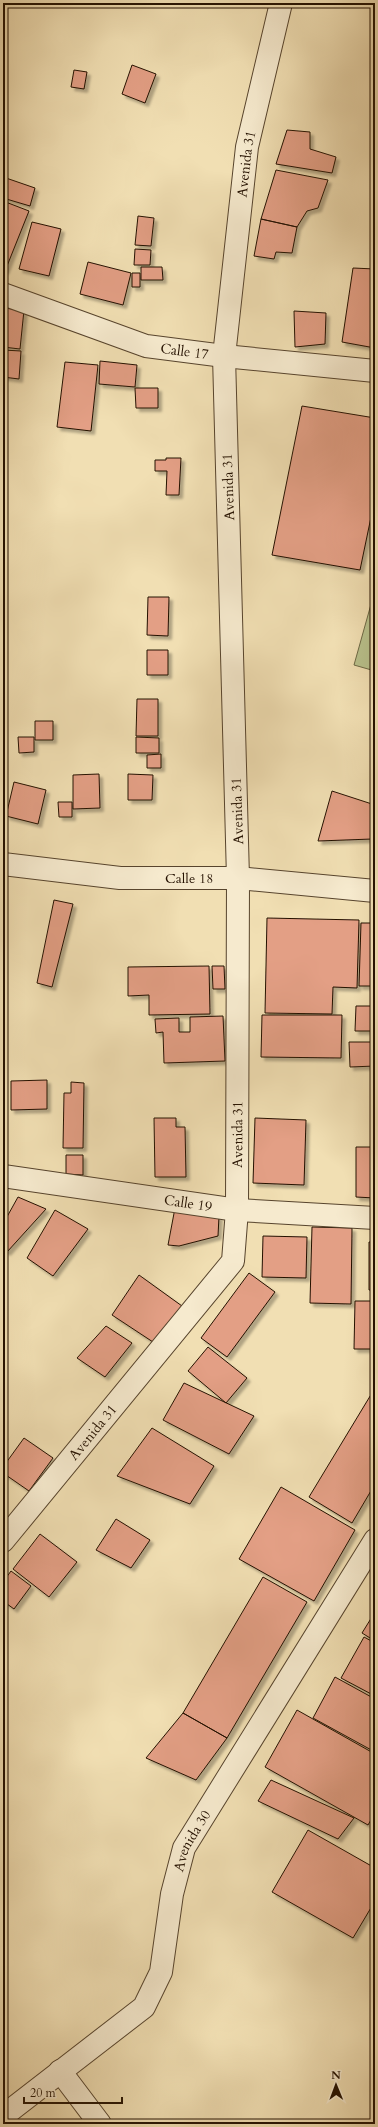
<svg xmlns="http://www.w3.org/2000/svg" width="378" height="2127" viewBox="0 0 378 2127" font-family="Cardo,serif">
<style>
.green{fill:#b9c28d;stroke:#6e6a46}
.building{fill:#e39f85;stroke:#241100;filter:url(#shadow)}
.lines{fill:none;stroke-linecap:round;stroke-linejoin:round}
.minor-casing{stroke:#57442d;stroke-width:24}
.minor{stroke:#f6eace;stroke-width:22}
.labels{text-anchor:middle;stroke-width:3;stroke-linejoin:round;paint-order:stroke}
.street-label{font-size:14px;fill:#241100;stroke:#f6eace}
</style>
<defs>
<filter id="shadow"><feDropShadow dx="3.5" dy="3.5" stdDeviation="1" flood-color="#0004"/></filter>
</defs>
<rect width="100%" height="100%" fill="#f1dfb3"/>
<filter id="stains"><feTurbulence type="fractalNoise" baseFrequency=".005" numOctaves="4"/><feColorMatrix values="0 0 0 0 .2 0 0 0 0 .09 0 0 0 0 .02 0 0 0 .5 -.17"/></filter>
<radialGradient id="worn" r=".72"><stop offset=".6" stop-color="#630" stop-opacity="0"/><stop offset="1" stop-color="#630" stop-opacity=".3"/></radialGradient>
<!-- green -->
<path class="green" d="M 375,590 L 375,671 L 354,665 Z"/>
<!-- building -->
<path class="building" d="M 132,65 L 156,74 L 145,103 L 122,94 Z
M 74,70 L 87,72 L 84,89 L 71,87 Z
M 287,130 L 310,132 L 310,149 L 336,157 L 332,173 L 276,164 Z
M 276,170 L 328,180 L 318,208 L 307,211 L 297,227 L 261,219 Z
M 6,178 L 35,188 L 30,206 L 3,198 L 3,187 Z
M 3,201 L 29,211 L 5,271 L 3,270 Z
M 138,216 L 154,218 L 151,246 L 135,245 Z
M 261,219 L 297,227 L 292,253 L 276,252 L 274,259 L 254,256 Z
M 32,222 L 61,229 L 49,276 L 19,269 Z
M 135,249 L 151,250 L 150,265 L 134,265 Z
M 88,262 L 131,273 L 123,305 L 80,294 Z
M 141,267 L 162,267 L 163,280 L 141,280 Z
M 353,268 L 375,269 L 375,348 L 342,342 Z
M 132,273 L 140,273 L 140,287 L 132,287 Z
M 3,308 L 24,310 L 20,349 L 3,347 Z
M 294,311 L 326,313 L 325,344 L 295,347 Z
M 3,350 L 21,351 L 19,379 L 3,377 Z
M 100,361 L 137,365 L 135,387 L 99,384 Z
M 65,362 L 98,365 L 91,431 L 57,427 Z
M 135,388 L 158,388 L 158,408 L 136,408 Z
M 302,406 L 375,418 L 375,498 L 360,570 L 272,555 Z
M 166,458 L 181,458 L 179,495 L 166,495 L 167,471 L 155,471 L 155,460 L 166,460 Z
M 148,597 L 169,597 L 168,636 L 147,635 Z
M 147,650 L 168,650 L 168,675 L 147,675 Z
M 137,699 L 158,699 L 158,736 L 136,736 Z
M 35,721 L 53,721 L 53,740 L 35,740 Z
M 18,737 L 34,737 L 34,752 L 19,753 Z
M 136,737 L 159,738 L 159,753 L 136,753 Z
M 161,754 L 161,768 L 147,768 L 147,755 Z
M 99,774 L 100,808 L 73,809 L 73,775 Z
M 128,774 L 153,775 L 152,800 L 128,800 Z
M 14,782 L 46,790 L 38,824 L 6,816 Z
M 332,791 L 375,805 L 375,830 L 372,839 L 318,841 Z
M 58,802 L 72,802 L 72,817 L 59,817 Z
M 54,900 L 73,904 L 52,987 L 37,983 Z
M 267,918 L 359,920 L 357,988 L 333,987 L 332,1014 L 265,1013 Z
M 361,923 L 375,923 L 375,986 L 359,986 Z
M 209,966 L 210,1014 L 149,1015 L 149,995 L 128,996 L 128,967 Z
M 212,966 L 224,966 L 225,989 L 213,989 Z
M 356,1006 L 375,1006 L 375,1031 L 355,1031 Z
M 262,1015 L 342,1015 L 341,1058 L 261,1057 Z
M 223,1016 L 225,1061 L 164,1063 L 163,1032 L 156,1033 L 155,1019 L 179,1018 L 179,1032 L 190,1032 L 190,1017 Z
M 349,1042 L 375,1042 L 375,1066 L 350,1067 Z
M 47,1080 L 47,1109 L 11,1110 L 11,1081 Z
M 71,1082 L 84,1083 L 83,1148 L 63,1148 L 64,1093 L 71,1093 Z
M 154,1118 L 176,1118 L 176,1127 L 185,1127 L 186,1177 L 155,1177 Z
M 255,1118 L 306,1120 L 304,1185 L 253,1183 Z
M 356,1147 L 375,1147 L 375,1198 L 356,1197 Z
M 66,1155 L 83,1155 L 83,1175 L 66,1174 Z
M 18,1197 L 46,1209 L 7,1252 L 3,1250 L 3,1224 Z
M 175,1208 L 219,1216 L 218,1236 L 179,1246 L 168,1245 Z
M 55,1210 L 88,1229 L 53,1276 L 27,1258 Z
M 312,1227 L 352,1228 L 351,1304 L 310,1303 Z
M 263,1236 L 307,1237 L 306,1278 L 262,1277 Z
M 369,1242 L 375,1242 L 375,1290 L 369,1290 Z
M 249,1273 L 275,1292 L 227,1357 L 201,1338 Z
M 139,1275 L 182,1306 L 153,1342 L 112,1315 Z
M 355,1301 L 375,1301 L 375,1349 L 354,1349 Z
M 106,1326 L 132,1343 L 105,1377 L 77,1358 Z
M 208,1347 L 247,1378 L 226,1403 L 188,1371 Z
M 184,1383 L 254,1416 L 229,1454 L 163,1420 Z
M 375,1388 L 375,1484 L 352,1523 L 309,1497 Z
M 152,1428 L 214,1466 L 190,1504 L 117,1476 Z
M 24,1438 L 53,1458 L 29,1491 L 3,1473 L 3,1467 Z
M 281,1487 L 355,1530 L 314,1601 L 239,1559 Z
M 116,1519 L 150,1540 L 131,1568 L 96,1550 Z
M 40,1534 L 77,1562 L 49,1597 L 13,1569 Z
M 11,1571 L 31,1586 L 14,1609 L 3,1601 L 3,1582 Z
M 263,1577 L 307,1602 L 227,1738 L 183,1713 Z
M 375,1612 L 375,1641 L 362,1633 Z
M 364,1637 L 375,1643 L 375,1696 L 341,1678 Z
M 335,1677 L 375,1699 L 375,1752 L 313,1718 Z
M 297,1710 L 375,1754 L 375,1813 L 368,1825 L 265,1767 Z
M 183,1713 L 227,1738 L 196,1780 L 146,1758 Z
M 271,1780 L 354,1818 L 338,1839 L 258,1801 Z
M 308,1830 L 375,1868 L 375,1901 L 353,1938 L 272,1892 Z"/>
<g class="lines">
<!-- minor casing -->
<g class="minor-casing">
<g id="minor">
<path id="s1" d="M 3,294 L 146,346 L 224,356 L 375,371"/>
<path id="s2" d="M 3,864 L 120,878 L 238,878 L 375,891"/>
<path id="s3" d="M 3,1176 L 237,1210 L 375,1218"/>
<path id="s4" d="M 3,1541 L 233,1261 L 237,1210 L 238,878 L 224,356 L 247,147 L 281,3"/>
<path d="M 60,2071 L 100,2124"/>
<path id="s5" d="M 3,2116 L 144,2007 L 161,1972 L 172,1894 L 184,1848 L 375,1540"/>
</g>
</g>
<!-- minor -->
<use href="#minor" class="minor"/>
</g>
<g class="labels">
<!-- street labels -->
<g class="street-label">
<text dy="5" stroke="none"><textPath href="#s4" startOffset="1461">Avenida 31</textPath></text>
<text dy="5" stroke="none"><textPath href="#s1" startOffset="191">Calle 17</textPath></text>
<text transform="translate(228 487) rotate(-92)" y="5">Avenida 31</text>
<text transform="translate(237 811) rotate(-92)" y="5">Avenida 31</text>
<text dy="5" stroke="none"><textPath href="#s2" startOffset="187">Calle 18</textPath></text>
<text dy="5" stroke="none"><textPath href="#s4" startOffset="489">Avenida 31</textPath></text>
<text dy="5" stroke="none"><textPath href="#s3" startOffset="187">Calle 19</textPath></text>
<text dy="5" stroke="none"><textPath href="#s4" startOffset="141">Avenida 31</textPath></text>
<text dy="5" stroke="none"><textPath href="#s5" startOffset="353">Avenida 30</textPath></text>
</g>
</g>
<!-- margin -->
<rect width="378" height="2127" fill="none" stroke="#f1dfb3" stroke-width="16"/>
<rect x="4" y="4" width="370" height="2119" fill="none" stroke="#241100" stroke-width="2"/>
<rect x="8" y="8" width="362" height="2111" fill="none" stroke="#241100"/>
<!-- north arrow -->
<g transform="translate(336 2085) rotate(359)" stroke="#f6eace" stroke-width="3" paint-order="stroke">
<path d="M0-3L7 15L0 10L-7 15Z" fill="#241100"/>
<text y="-6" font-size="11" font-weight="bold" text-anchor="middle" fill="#241100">N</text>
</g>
<!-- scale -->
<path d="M24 2097v6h98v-6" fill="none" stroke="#241100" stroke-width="2"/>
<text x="30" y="2097" font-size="12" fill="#241100" stroke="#f6eace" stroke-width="3" paint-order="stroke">20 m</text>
<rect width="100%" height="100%" filter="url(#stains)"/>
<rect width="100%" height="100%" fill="url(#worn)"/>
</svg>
